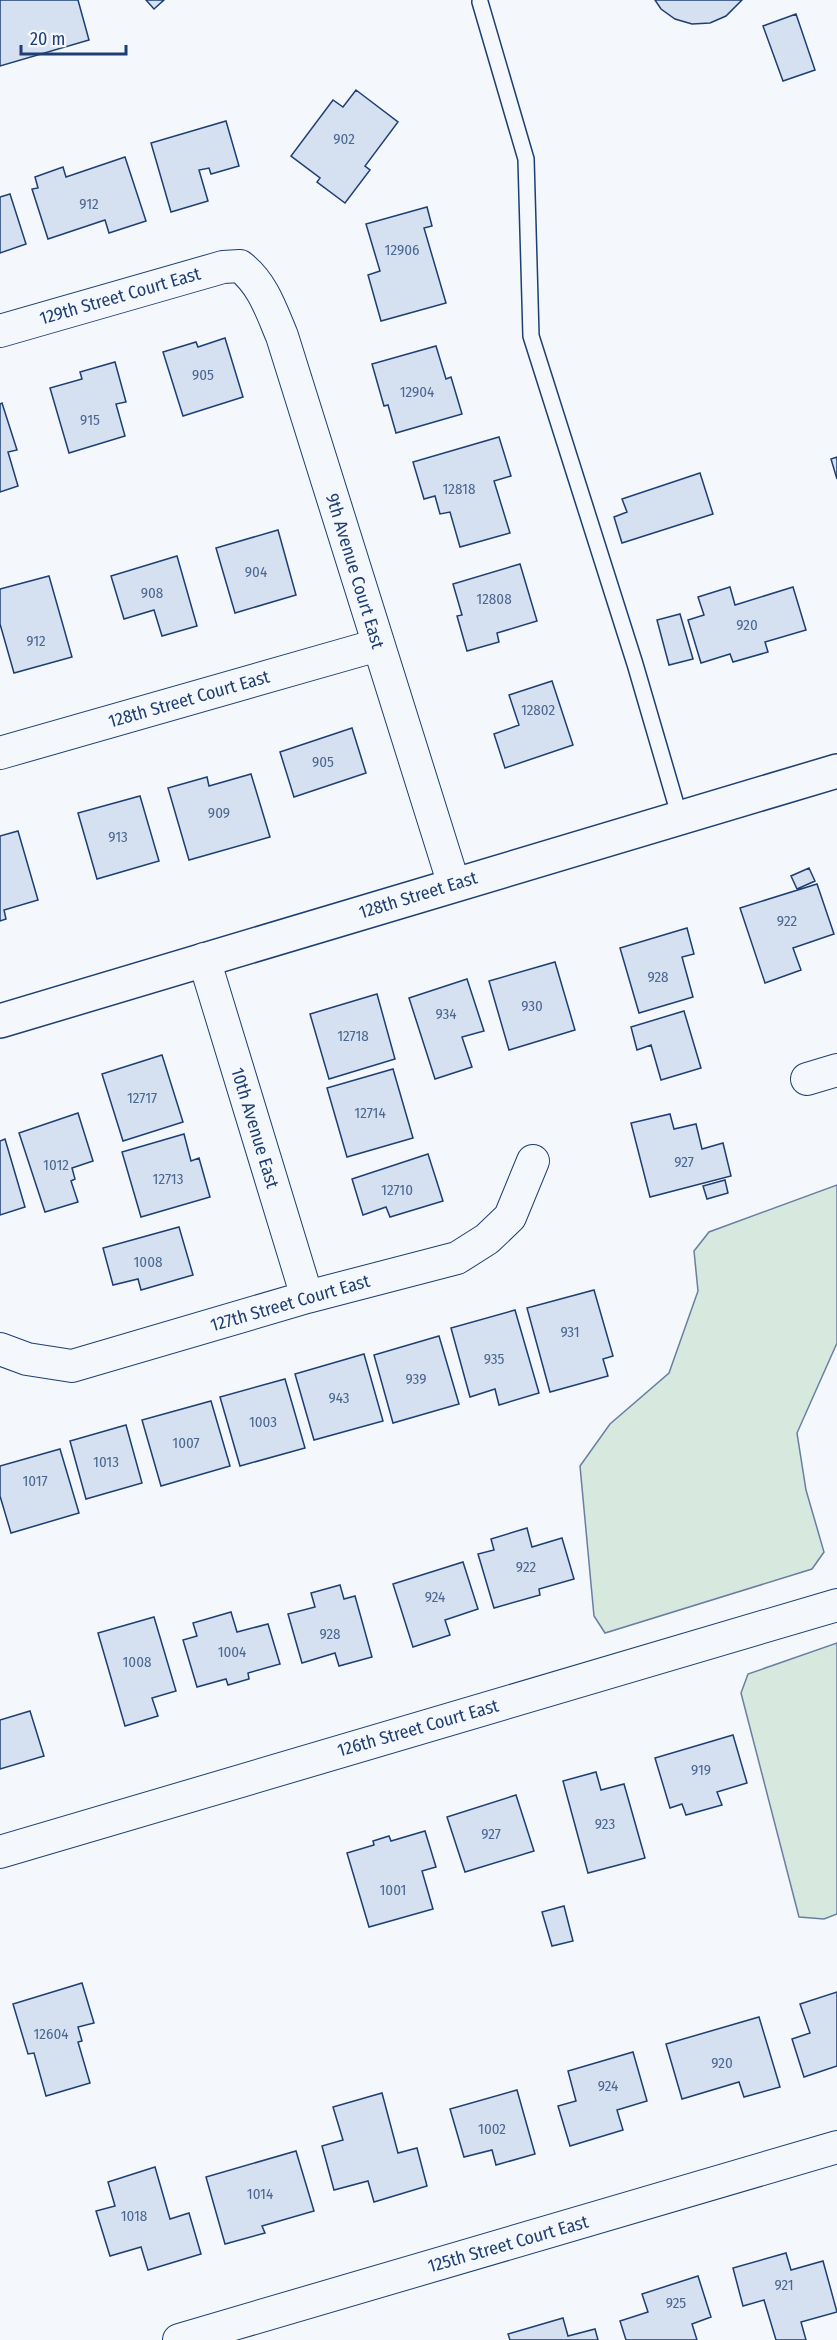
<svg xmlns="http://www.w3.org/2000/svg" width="837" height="2340" viewBox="0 0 837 2340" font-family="'Fira Sans Condensed',sans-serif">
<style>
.green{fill:#d7e8df;stroke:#687fa3;stroke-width:1.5}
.building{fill:#d5e0f0;stroke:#1d3f73;stroke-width:1.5}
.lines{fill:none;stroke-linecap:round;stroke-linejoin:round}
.service-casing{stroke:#1d3f73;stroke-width:18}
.minor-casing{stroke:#1d3f73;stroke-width:34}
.tertiary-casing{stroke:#1d3f73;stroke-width:36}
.service{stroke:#f4f7fb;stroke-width:15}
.minor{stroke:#f4f7fb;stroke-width:32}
.tertiary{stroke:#f4f7fb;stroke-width:33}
.labels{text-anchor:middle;stroke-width:4.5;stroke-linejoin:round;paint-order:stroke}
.number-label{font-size:15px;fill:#4b6792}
.street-label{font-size:18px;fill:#1d3f73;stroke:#f4f7fb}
</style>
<rect width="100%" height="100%" fill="#f4f7fb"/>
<!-- green -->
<path class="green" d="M 837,1185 L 837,1343 L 797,1433 L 806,1490 L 824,1552 L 812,1569 L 605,1633 L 594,1616 L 580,1466 L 610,1424 L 669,1373 L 698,1291 L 694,1251 L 709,1232 Z
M 837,1643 L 837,1914 L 824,1919 L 799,1917 L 741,1693 L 748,1674 Z"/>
<!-- building -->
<path class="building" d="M 0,0 L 78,0 L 89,40 L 0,66 Z
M 146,0 L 164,0 L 154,9 Z
M 655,0 L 742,0 L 726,16 L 710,23 L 692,24 L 675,19 L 661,9 Z
M 796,14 L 815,70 L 783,81 L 763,26 Z
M 356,90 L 398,122 L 365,166 L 370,170 L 345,203 L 317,182 L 320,178 L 291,156 L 333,100 L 343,107 Z
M 226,121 L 239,166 L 211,174 L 209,168 L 199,170 L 208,201 L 171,212 L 151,143 Z
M 125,157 L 146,221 L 109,233 L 105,220 L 48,239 L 32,189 L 38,188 L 35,177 L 63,167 L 66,177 Z
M 10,194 L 26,244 L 0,253 L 0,197 Z
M 427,207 L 432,226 L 424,228 L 446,303 L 381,321 L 368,275 L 380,271 L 366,224 Z
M 225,338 L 243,397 L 183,416 L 163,352 L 196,342 L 198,347 Z
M 436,346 L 446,379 L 451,377 L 462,414 L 396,433 L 388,405 L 384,406 L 372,364 Z
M 115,362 L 126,402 L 116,404 L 125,436 L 69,453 L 50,388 L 82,379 L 80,372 Z
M 2,403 L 17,450 L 8,452 L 18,486 L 0,492 L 0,404 Z
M 499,437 L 511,476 L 494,481 L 510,533 L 460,547 L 450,512 L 440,514 L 435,496 L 424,499 L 413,462 Z
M 837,457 L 837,479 L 831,459 Z
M 700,473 L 713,514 L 622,543 L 614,517 L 627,512 L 622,499 Z
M 278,530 L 296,595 L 235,613 L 216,548 Z
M 177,556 L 197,626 L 162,636 L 154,610 L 124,619 L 111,576 Z
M 520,564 L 537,621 L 497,633 L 499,642 L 467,651 L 457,616 L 462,615 L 453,584 Z
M 49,576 L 72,657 L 14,673 L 0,624 L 0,589 Z
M 730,587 L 735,605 L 793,587 L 806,630 L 765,642 L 768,652 L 733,662 L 730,654 L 701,663 L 688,620 L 704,615 L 698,597 Z
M 680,614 L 693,659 L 669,665 L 657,620 Z
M 552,681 L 573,745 L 505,768 L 494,734 L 519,725 L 509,695 Z
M 352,728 L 366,773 L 294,797 L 280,752 Z
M 251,774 L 270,837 L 189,860 L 168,788 L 207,777 L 209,786 Z
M 140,796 L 159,861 L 97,879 L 78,813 Z
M 18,831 L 38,900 L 4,910 L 6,919 L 0,921 L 0,836 Z
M 809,868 L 815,881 L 797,889 L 791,876 Z
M 817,884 L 834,934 L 793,948 L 801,970 L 765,983 L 740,908 Z
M 687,928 L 694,954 L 682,957 L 693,997 L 639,1013 L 620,948 Z
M 555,962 L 575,1030 L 509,1050 L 489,981 Z
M 467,979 L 484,1031 L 462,1037 L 472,1067 L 435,1079 L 409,998 Z
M 377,994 L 395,1059 L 329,1079 L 310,1014 Z
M 684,1011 L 701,1068 L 661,1080 L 651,1045 L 637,1050 L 631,1027 Z
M 162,1055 L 183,1122 L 123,1141 L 102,1074 Z
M 393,1069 L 413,1138 L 347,1157 L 327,1088 Z
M 78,1113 L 93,1161 L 72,1168 L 75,1179 L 71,1181 L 78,1202 L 45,1212 L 19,1133 Z
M 670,1114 L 674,1129 L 696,1124 L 702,1149 L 723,1143 L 731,1176 L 650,1197 L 631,1123 Z
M 184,1134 L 191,1161 L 199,1158 L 210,1197 L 141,1217 L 122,1152 Z
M 5,1139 L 25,1207 L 0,1215 L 0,1141 Z
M 428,1154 L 443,1201 L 390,1217 L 386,1207 L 363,1215 L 352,1179 Z
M 725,1180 L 728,1193 L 707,1199 L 703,1186 Z
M 179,1227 L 193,1275 L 141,1290 L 138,1279 L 113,1285 L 103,1248 Z
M 594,1290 L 613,1356 L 603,1359 L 608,1376 L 550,1392 L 527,1308 Z
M 515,1310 L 539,1393 L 499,1405 L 495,1389 L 470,1397 L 451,1328 Z
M 439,1336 L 459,1404 L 393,1423 L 374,1355 Z
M 364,1354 L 383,1421 L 314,1440 L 295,1374 Z
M 285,1379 L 305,1448 L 240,1466 L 220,1397 Z
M 211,1401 L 230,1466 L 161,1486 L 142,1420 Z
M 126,1425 L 142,1483 L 86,1499 L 70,1441 Z
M 60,1449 L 79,1513 L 11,1533 L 0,1496 L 0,1466 Z
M 527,1528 L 532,1547 L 562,1538 L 574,1579 L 539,1589 L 540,1595 L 494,1608 L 478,1554 L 494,1550 L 491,1539 Z
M 463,1562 L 478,1609 L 445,1620 L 450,1635 L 413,1647 L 393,1584 Z
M 340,1585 L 344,1599 L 355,1596 L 372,1657 L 339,1666 L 335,1653 L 302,1663 L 288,1614 L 315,1607 L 311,1593 Z
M 231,1612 L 237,1632 L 268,1624 L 280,1664 L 248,1673 L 249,1679 L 228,1685 L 226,1679 L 197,1687 L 183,1640 L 197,1636 L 193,1623 Z
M 154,1617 L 176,1691 L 152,1698 L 158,1716 L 125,1726 L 98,1633 Z
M 30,1711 L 44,1756 L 0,1769 L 0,1720 Z
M 733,1735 L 747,1783 L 717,1792 L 722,1805 L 686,1815 L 682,1804 L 670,1808 L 655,1758 Z
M 596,1772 L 601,1790 L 624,1784 L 645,1858 L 588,1873 L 563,1781 Z
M 516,1795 L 534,1851 L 465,1872 L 447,1817 Z
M 425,1831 L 436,1867 L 422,1871 L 433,1909 L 369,1927 L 347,1853 L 374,1845 L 373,1841 L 389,1836 L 391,1841 Z
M 564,1906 L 573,1941 L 552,1946 L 542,1912 Z
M 82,1983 L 94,2023 L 78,2027 L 82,2041 L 78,2042 L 90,2083 L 46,2096 L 34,2053 L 28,2054 L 13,2004 Z
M 837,1992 L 837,2066 L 804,2077 L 792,2039 L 810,2033 L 800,2004 Z
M 759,2017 L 780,2087 L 744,2097 L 739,2082 L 682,2099 L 666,2044 Z
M 633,2052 L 647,2101 L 617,2110 L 623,2130 L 570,2146 L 558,2106 L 576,2101 L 568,2071 Z
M 517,2090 L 535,2154 L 496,2165 L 492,2150 L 464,2157 L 450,2109 Z
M 382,2093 L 398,2153 L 417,2148 L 427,2186 L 374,2202 L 368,2181 L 334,2190 L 322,2146 L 343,2140 L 333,2107 Z
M 296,2151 L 314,2211 L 262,2226 L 265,2233 L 225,2244 L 206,2177 Z
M 155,2167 L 170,2219 L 189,2213 L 201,2254 L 148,2270 L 141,2247 L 110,2256 L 96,2211 L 115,2206 L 108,2182 Z
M 786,2253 L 791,2270 L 823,2261 L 837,2312 L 801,2322 L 806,2340 L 776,2340 L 764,2300 L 743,2306 L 733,2268 Z
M 698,2276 L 711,2317 L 692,2324 L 697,2340 L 626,2340 L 620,2321 L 648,2312 L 642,2294 Z
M 563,2318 L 568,2336 L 595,2329 L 598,2340 L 510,2340 L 508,2334 Z"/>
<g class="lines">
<!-- service casing -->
<g class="service-casing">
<path id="service" d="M 480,2 L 526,159 L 531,336 L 635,664 L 680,818"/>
</g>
<!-- minor casing -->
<g class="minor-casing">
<path id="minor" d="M 0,331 L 223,267 L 240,266 C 263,284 271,310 282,336 L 454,885
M 0,753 L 378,645
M 204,959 L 307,1297
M 807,1079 L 837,1070
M 0,1349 L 27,1359 L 72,1366 L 307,1297 L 457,1258 L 487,1239 L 510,1217 L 533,1161
M 0,1852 L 837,1605
M 179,2340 L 837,2147"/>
</g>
<!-- tertiary casing -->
<g class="tertiary-casing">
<path id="tertiary" d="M 0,1021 L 837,771"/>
</g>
<!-- service -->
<use href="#service" class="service"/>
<!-- minor -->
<use href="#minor" class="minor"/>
<!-- tertiary -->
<use href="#tertiary" class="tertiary"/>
</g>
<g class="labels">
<!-- number labels -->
<g class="number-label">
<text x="344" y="144">902</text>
<text x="89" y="209">912</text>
<text x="402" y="255">12906</text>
<text x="203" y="380">905</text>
<text x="417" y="397">12904</text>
<text x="90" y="425">915</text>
<text x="459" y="494">12818</text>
<text x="256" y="577">904</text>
<text x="152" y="598">908</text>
<text x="494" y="604">12808</text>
<text x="747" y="630">920</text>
<text x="36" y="646">912</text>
<text x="538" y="715">12802</text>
<text x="323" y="767">905</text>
<text x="219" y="818">909</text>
<text x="118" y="842">913</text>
<text x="787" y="926">922</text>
<text x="658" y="982">928</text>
<text x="532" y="1011">930</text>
<text x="446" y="1019">934</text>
<text x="353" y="1041">12718</text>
<text x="142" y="1103">12717</text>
<text x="370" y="1118">12714</text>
<text x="684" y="1167">927</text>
<text x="56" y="1170">1012</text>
<text x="168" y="1184">12713</text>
<text x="397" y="1195">12710</text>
<text x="148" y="1267">1008</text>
<text x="570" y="1337">931</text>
<text x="494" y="1364">935</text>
<text x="416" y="1384">939</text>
<text x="339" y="1403">943</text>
<text x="263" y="1427">1003</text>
<text x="186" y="1448">1007</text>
<text x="106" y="1467">1013</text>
<text x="35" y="1486">1017</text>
<text x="526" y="1572">922</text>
<text x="435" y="1602">924</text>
<text x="330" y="1639">928</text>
<text x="232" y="1657">1004</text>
<text x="137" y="1667">1008</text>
<text x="701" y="1775">919</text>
<text x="605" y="1829">923</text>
<text x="491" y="1839">927</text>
<text x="393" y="1895">1001</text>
<text x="51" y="2039">12604</text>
<text x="722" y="2068">920</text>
<text x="608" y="2091">924</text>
<text x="492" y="2134">1002</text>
<text x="260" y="2199">1014</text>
<text x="134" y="2221">1018</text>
<text x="784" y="2290">921</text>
<text x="676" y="2308">925</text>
</g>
<!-- street labels -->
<g class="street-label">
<text transform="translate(120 296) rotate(-16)" y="6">129th Street Court East</text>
<text transform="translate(355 571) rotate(73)" y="6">9th Avenue Court East</text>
<text transform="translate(189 699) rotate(-16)" y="6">128th Street Court East</text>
<text transform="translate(418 895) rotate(-17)" y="6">128th Street East</text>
<text transform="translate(255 1128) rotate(73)" y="6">10th Avenue East</text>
<text transform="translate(290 1303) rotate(-16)" y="6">127th Street Court East</text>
<text transform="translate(418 1728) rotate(-16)" y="6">126th Street Court East</text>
<text transform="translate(508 2244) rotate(-16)" y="6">125th Street Court East</text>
</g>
</g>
<!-- scale -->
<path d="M21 45v9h105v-9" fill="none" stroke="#1d3f73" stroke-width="3"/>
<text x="30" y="45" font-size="18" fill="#1d3f73" stroke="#f4f7fb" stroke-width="4.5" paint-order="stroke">20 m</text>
</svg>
